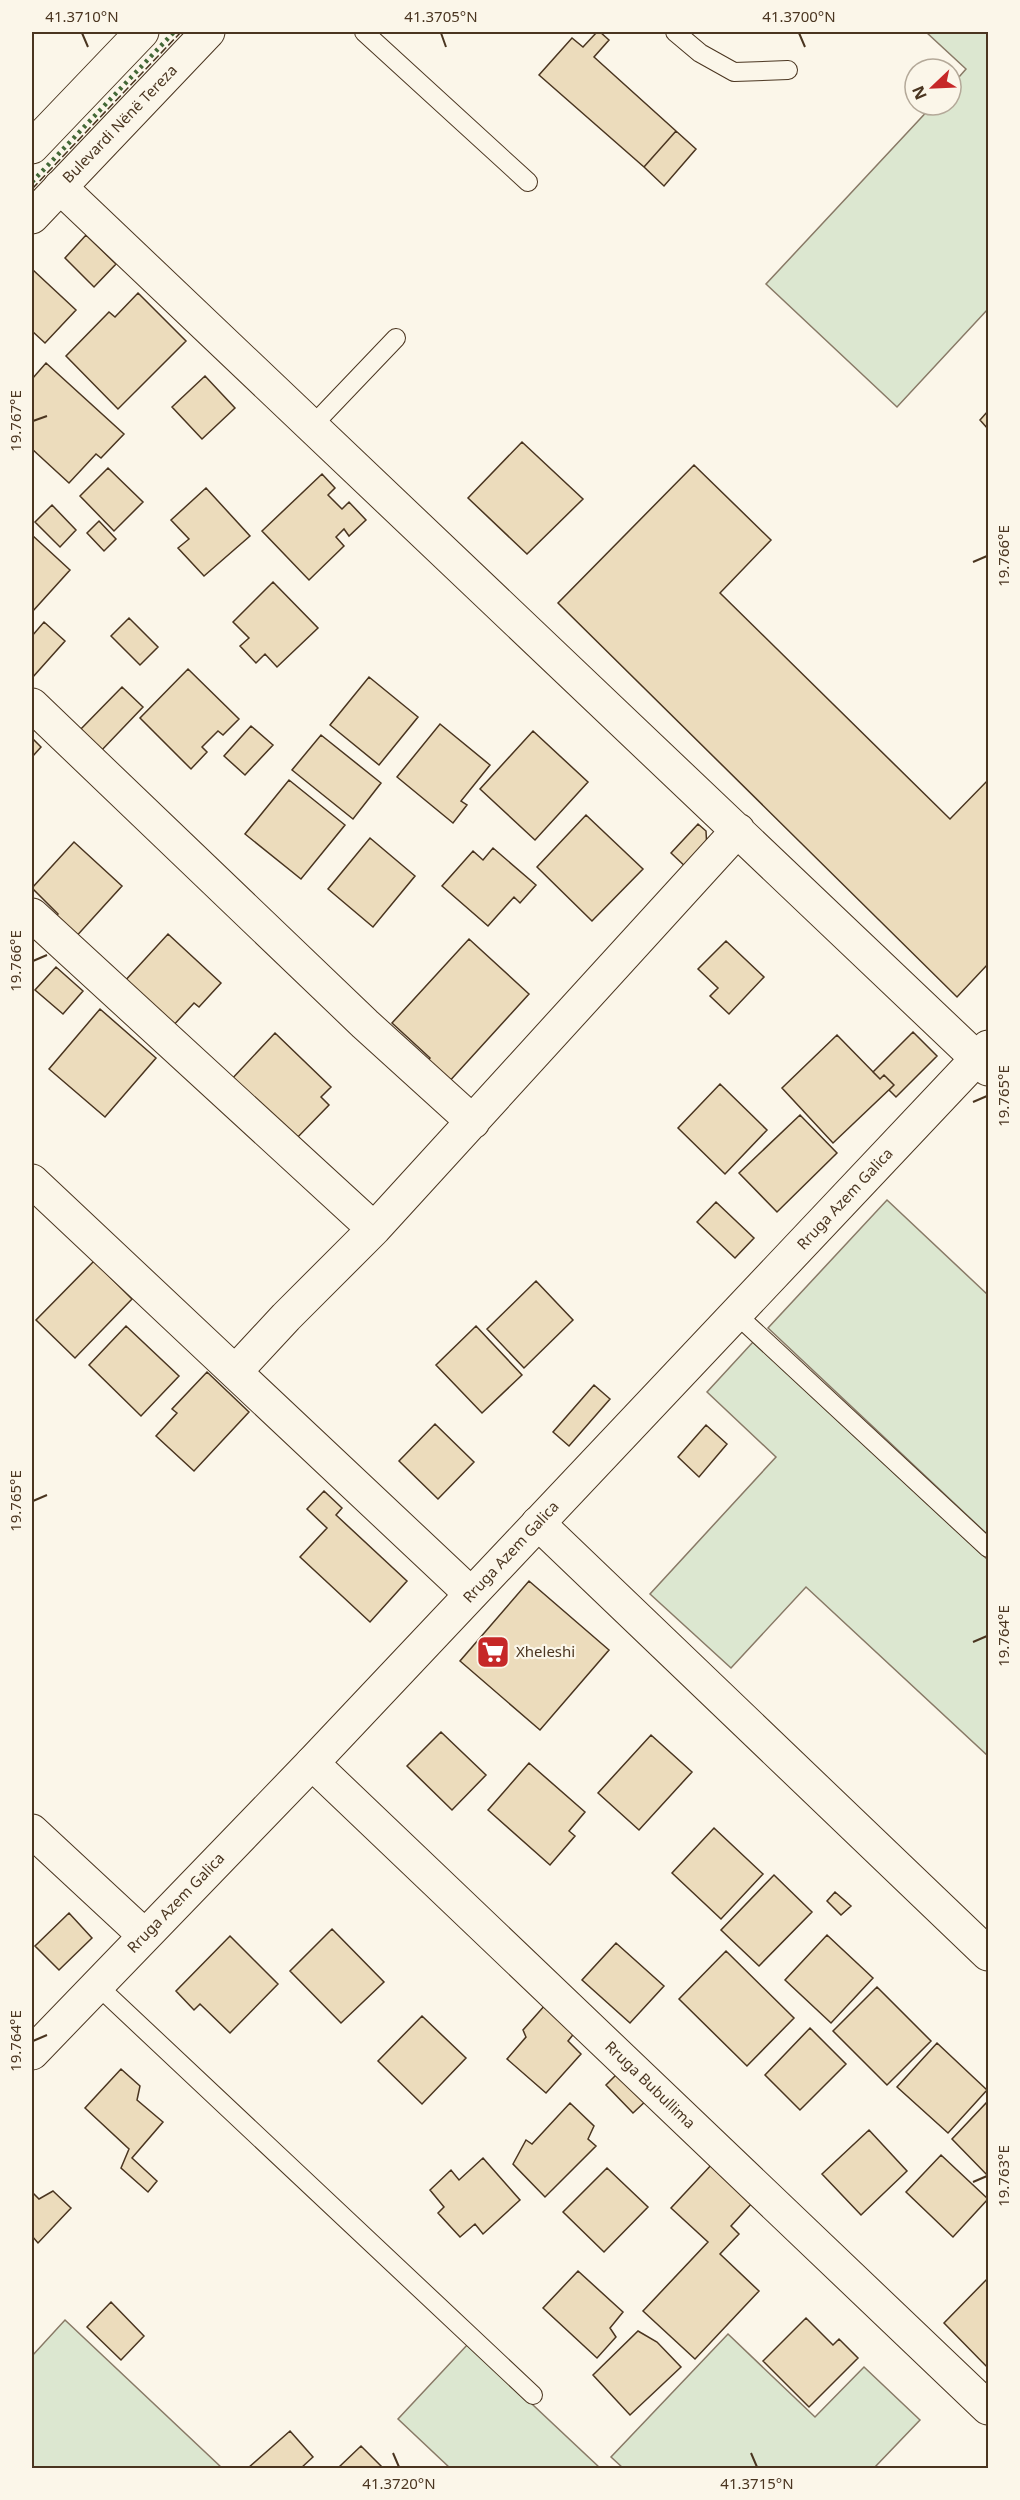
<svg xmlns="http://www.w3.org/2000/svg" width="1020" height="2500" viewBox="0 0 1020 2500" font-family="'Noto Sans',sans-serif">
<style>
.green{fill:#dce7d0;stroke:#887966;stroke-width:1.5}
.building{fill:#ecdcbc;stroke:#4a3520;stroke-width:1.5}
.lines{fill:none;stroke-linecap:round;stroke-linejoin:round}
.service-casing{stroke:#4a3520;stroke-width:20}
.minor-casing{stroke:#4a3520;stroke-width:35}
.tertiary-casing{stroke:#4a3520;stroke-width:35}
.primary-casing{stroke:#4a3520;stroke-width:35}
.service{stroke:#fbf6e9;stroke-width:18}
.minor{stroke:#fbf6e9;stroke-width:33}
.tertiary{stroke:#fbf6e9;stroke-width:33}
.primary{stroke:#fbf6e9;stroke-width:33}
.hedge{stroke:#436837;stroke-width:4.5;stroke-dasharray:3 4.5;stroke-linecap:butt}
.fence{stroke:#4a3520;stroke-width:1.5;stroke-dasharray:8 3;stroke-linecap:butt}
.ticks{fill:none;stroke:#4a3520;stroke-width:2}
.labels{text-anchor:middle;stroke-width:4.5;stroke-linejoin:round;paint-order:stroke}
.street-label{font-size:15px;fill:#4a3520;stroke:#fbf6e9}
.poi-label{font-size:15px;fill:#4a3520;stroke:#fbf6e9;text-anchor:start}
.neatline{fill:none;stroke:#4a3520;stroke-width:2}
.ticks-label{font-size:15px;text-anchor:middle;fill:#4a3520}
</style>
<rect width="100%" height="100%" fill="#fbf6e9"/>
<!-- green -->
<path class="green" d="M 926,32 L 988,32 L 988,309 L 897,407 L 766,284 L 933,105 L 951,105 L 951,86 L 966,69 Z
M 887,1200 L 988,1295 L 988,1535 L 768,1328 Z
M 753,1342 L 988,1560 L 988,1756 L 806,1587 L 731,1668 L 650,1594 L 776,1457 L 707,1392 Z
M 65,2320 L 222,2468 L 32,2468 L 32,2356 Z
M 728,2334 L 815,2417 L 864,2367 L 920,2420 L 874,2468 L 623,2468 L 611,2457 Z
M 468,2344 L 600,2468 L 450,2468 L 398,2419 Z"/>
<!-- building -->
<path class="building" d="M 597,32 L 600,32 L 609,40 L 594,57 L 676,131 L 644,167 L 539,75 L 572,38 L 583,47 Z
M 676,131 L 696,149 L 664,186 L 644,167 Z
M 86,235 L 116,264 L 94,287 L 65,258 Z
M 33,270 L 76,310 L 45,343 L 32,331 Z
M 138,293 L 186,341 L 118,409 L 66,356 L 109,312 L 115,317 Z
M 46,363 L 124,434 L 101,458 L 96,454 L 69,483 L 32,449 L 32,379 Z
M 205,376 L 235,408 L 202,439 L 172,407 Z
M 988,411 L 988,429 L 980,420 Z
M 522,442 L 583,499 L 527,554 L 468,498 Z
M 694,465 L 771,540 L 720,593 L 950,819 L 988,780 L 988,964 L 957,997 L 558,603 Z
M 108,468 L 143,502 L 114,531 L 80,496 Z
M 322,474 L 335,488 L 328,495 L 342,509 L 349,502 L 366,520 L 349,536 L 344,529 L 336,537 L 344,546 L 309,580 L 262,531 Z
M 206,488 L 250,536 L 204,576 L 178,548 L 189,539 L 171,520 Z
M 52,505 L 76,530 L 60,547 L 35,522 Z
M 99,521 L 116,539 L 104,551 L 87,533 Z
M 32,535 L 70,570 L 32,612 Z
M 273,582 L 318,628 L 277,667 L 265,654 L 256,663 L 240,646 L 249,638 L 233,622 Z
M 129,618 L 158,647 L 140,665 L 111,636 Z
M 44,622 L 65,641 L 32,678 L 32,636 Z
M 188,669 L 239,719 L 223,735 L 218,731 L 202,747 L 207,752 L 191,769 L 140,718 Z
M 369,677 L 418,717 L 379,765 L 330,725 Z
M 122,687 L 143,707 L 99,753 L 78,732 Z
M 440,724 L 490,765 L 461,801 L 467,805 L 453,823 L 397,777 Z
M 251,726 L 273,745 L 245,775 L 224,756 Z
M 533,731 L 588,782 L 535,840 L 480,789 Z
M 321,735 L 381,783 L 353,819 L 292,770 Z
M 32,738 L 41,747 L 32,757 Z
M 289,780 L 345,825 L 301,879 L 245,834 Z
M 586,815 L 643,869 L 592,921 L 537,867 Z
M 698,824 L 706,831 L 707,849 L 689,870 L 671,853 Z
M 370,838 L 415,876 L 373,927 L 328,889 Z
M 74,842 L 122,886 L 73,940 L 52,920 L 58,914 L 32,888 Z
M 493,848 L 536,885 L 520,903 L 514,897 L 488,926 L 442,886 L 473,851 L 483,860 Z
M 168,934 L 221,983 L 199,1007 L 194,1003 L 171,1028 L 123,983 Z
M 469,939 L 529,994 L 447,1084 L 424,1064 L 430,1058 L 392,1023 Z
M 726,941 L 764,977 L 729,1014 L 710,996 L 718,988 L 698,969 Z
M 56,967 L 83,991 L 63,1014 L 35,990 Z
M 100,1009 L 156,1058 L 105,1117 L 49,1069 Z
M 913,1032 L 937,1056 L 896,1097 L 889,1090 L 894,1085 L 884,1075 L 880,1079 L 873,1072 Z
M 275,1033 L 331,1087 L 321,1097 L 329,1105 L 293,1142 L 230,1081 Z
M 837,1035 L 880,1079 L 884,1075 L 894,1085 L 833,1143 L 782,1088 Z
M 720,1084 L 767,1130 L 725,1174 L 678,1128 Z
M 800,1115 L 837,1153 L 777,1212 L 739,1173 Z
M 716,1202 L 754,1238 L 735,1258 L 697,1222 Z
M 94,1261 L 132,1299 L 75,1358 L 36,1320 Z
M 536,1281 L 573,1320 L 524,1368 L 487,1329 Z
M 126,1326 L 179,1376 L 141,1416 L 89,1365 Z
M 476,1326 L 522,1375 L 482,1413 L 436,1365 Z
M 207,1372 L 249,1412 L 194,1471 L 156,1436 L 177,1413 L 172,1409 Z
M 594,1385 L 610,1399 L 569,1446 L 553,1432 Z
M 435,1424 L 474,1462 L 438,1499 L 399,1461 Z
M 706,1425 L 727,1444 L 699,1477 L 678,1457 Z
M 324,1491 L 342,1508 L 336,1515 L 407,1581 L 370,1622 L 300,1557 L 327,1528 L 307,1509 Z
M 529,1581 L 609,1650 L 540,1730 L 460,1661 Z
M 441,1732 L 486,1775 L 452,1810 L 407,1766 Z
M 651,1735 L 692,1772 L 639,1830 L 598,1793 Z
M 529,1763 L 585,1812 L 569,1831 L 575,1836 L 550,1865 L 488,1810 Z
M 714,1828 L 763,1874 L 721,1919 L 672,1873 Z
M 774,1875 L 812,1912 L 759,1966 L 721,1930 Z
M 835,1892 L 851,1906 L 841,1915 L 827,1901 Z
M 69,1913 L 92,1938 L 59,1970 L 35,1946 Z
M 332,1929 L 384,1982 L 341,2023 L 290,1971 Z
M 827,1935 L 873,1978 L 831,2023 L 785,1980 Z
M 230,1936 L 278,1984 L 230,2033 L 200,2004 L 194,2010 L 176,1991 Z
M 616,1943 L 664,1986 L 630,2023 L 582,1980 Z
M 726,1951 L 794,2018 L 747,2066 L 679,1999 Z
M 877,1987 L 931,2041 L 887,2085 L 833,2031 Z
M 546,2004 L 576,2031 L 568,2041 L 581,2054 L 546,2093 L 507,2059 L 526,2037 L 523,2030 Z
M 422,2016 L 466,2058 L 422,2104 L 378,2061 Z
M 810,2028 L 846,2064 L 800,2110 L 765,2075 Z
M 937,2043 L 987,2090 L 948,2133 L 897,2087 Z
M 121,2069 L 140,2086 L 137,2100 L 163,2122 L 132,2158 L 157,2181 L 148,2192 L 121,2168 L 129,2149 L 85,2108 Z
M 621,2070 L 649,2098 L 633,2113 L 606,2085 Z
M 988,2101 L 988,2176 L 952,2139 Z
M 570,2103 L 594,2126 L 588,2139 L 596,2146 L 545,2197 L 513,2164 L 526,2140 L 532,2144 Z
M 869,2130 L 907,2171 L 861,2215 L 822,2174 Z
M 941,2155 L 988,2199 L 953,2237 L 906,2192 Z
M 483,2158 L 520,2200 L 483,2234 L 475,2224 L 460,2237 L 438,2213 L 444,2207 L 430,2190 L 451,2170 L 459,2180 Z
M 713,2163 L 753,2202 L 731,2226 L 739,2234 L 720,2254 L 759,2291 L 695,2359 L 643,2311 L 708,2242 L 671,2208 Z
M 607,2168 L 648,2207 L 604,2252 L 563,2212 Z
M 53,2191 L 71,2208 L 38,2243 L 32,2236 L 32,2192 L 39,2199 Z
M 578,2271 L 623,2312 L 610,2328 L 616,2337 L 597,2358 L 543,2308 Z
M 988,2278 L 988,2368 L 944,2323 Z
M 111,2302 L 144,2336 L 121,2360 L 87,2327 Z
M 806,2318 L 833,2345 L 839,2339 L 858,2358 L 809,2407 L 763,2361 Z
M 638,2331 L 657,2342 L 681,2367 L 630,2415 L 593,2375 Z
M 290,2431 L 313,2457 L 301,2468 L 248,2468 Z
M 361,2446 L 383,2468 L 338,2468 Z"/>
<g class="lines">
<!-- service casing -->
<g class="service-casing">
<path id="service" d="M 364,32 L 528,182
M 675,32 L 700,53 L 734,72 L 788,70
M 312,426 L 396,338
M 736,1314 L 988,1548
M 98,1986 L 533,2395"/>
</g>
<!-- minor casing -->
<g class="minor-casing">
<path id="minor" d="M 60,187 L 988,1069
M 32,705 L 365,1024 L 473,1122
M 32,915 L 374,1229
M 32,1181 L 471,1594
M 235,1372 L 286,1317 L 374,1229 L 738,830
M 538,1523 L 988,1954
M 312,1763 L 988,2408
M 32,1831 L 144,1935"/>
</g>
<!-- tertiary casing -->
<g class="tertiary-casing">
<path id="tertiary" d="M 32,2053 L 312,1763 L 988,1047"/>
</g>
<!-- primary casing -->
<g class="primary-casing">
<path id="primary" d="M 32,147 L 142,32
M 32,217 L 208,32"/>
</g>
<!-- service -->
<use href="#service" class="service"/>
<!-- minor -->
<use href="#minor" class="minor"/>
<!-- tertiary -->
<use href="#tertiary" class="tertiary"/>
<!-- primary -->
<use href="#primary" class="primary"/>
<!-- hedge -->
<path class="hedge" d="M 32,182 L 174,32"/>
<!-- fence -->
<path class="fence" d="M 32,189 L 181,32"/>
</g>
<!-- ticks -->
<path class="ticks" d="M 82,33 L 88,47M 441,33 L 446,47M 799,33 L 805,47M 33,421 L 47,416M 973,562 L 987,556M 33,961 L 47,955M 973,1102 L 987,1096M 33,1501 L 47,1495M 973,1642 L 987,1636M 33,2041 L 47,2035M 973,2182 L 987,2176M 393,2453 L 399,2467M 751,2453 L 757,2467"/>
<!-- icons -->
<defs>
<g id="supermarket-square" transform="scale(1.725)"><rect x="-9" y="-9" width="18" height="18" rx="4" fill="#c62828" stroke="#fbf6e9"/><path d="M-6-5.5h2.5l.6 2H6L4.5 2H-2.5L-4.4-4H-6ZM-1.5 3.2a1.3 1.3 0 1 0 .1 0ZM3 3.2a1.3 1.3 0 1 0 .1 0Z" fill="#fff"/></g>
</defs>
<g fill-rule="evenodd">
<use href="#supermarket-square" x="493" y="1652"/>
</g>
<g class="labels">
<!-- street labels -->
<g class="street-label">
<text transform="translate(120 124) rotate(-46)" y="5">Bulevardi Nënë Tereza</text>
<text transform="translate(845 1199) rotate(-47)" y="5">Rruga Azem Galica</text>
<text transform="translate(511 1552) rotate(-47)" y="5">Rruga Azem Galica</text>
<text transform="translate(176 1903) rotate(-46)" y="5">Rruga Azem Galica</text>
<text transform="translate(650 2085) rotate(44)" y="5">Rruga Bubullima</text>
</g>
<!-- poi labels -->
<g class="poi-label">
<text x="516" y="1657">Xheleshi</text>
</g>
</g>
<!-- border -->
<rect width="1020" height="2500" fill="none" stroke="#fbf6e9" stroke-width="66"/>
<!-- north arrow -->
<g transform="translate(933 87) rotate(247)"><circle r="28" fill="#fbf6e9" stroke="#b4a999" stroke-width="1.5"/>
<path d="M0-4.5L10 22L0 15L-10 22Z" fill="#c62828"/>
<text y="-9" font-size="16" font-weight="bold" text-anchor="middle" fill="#4a3520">N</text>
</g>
<rect x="33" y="33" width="954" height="2434" class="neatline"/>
<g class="ticks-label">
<text x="82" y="22">41.3710°N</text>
<text x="441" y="22">41.3705°N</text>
<text x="799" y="22">41.3700°N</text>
<text transform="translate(16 421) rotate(-90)" y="5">19.767°E</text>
<text transform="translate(1004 556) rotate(-90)" y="5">19.766°E</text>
<text transform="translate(16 961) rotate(-90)" y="5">19.766°E</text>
<text transform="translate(1004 1096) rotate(-90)" y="5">19.765°E</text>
<text transform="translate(16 1501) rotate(-90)" y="5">19.765°E</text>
<text transform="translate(1004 1636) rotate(-90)" y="5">19.764°E</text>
<text transform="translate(16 2041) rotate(-90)" y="5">19.764°E</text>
<text transform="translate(1004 2176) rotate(-90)" y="5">19.763°E</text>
<text x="399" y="2489">41.3720°N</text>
<text x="757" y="2489">41.3715°N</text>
</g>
</svg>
